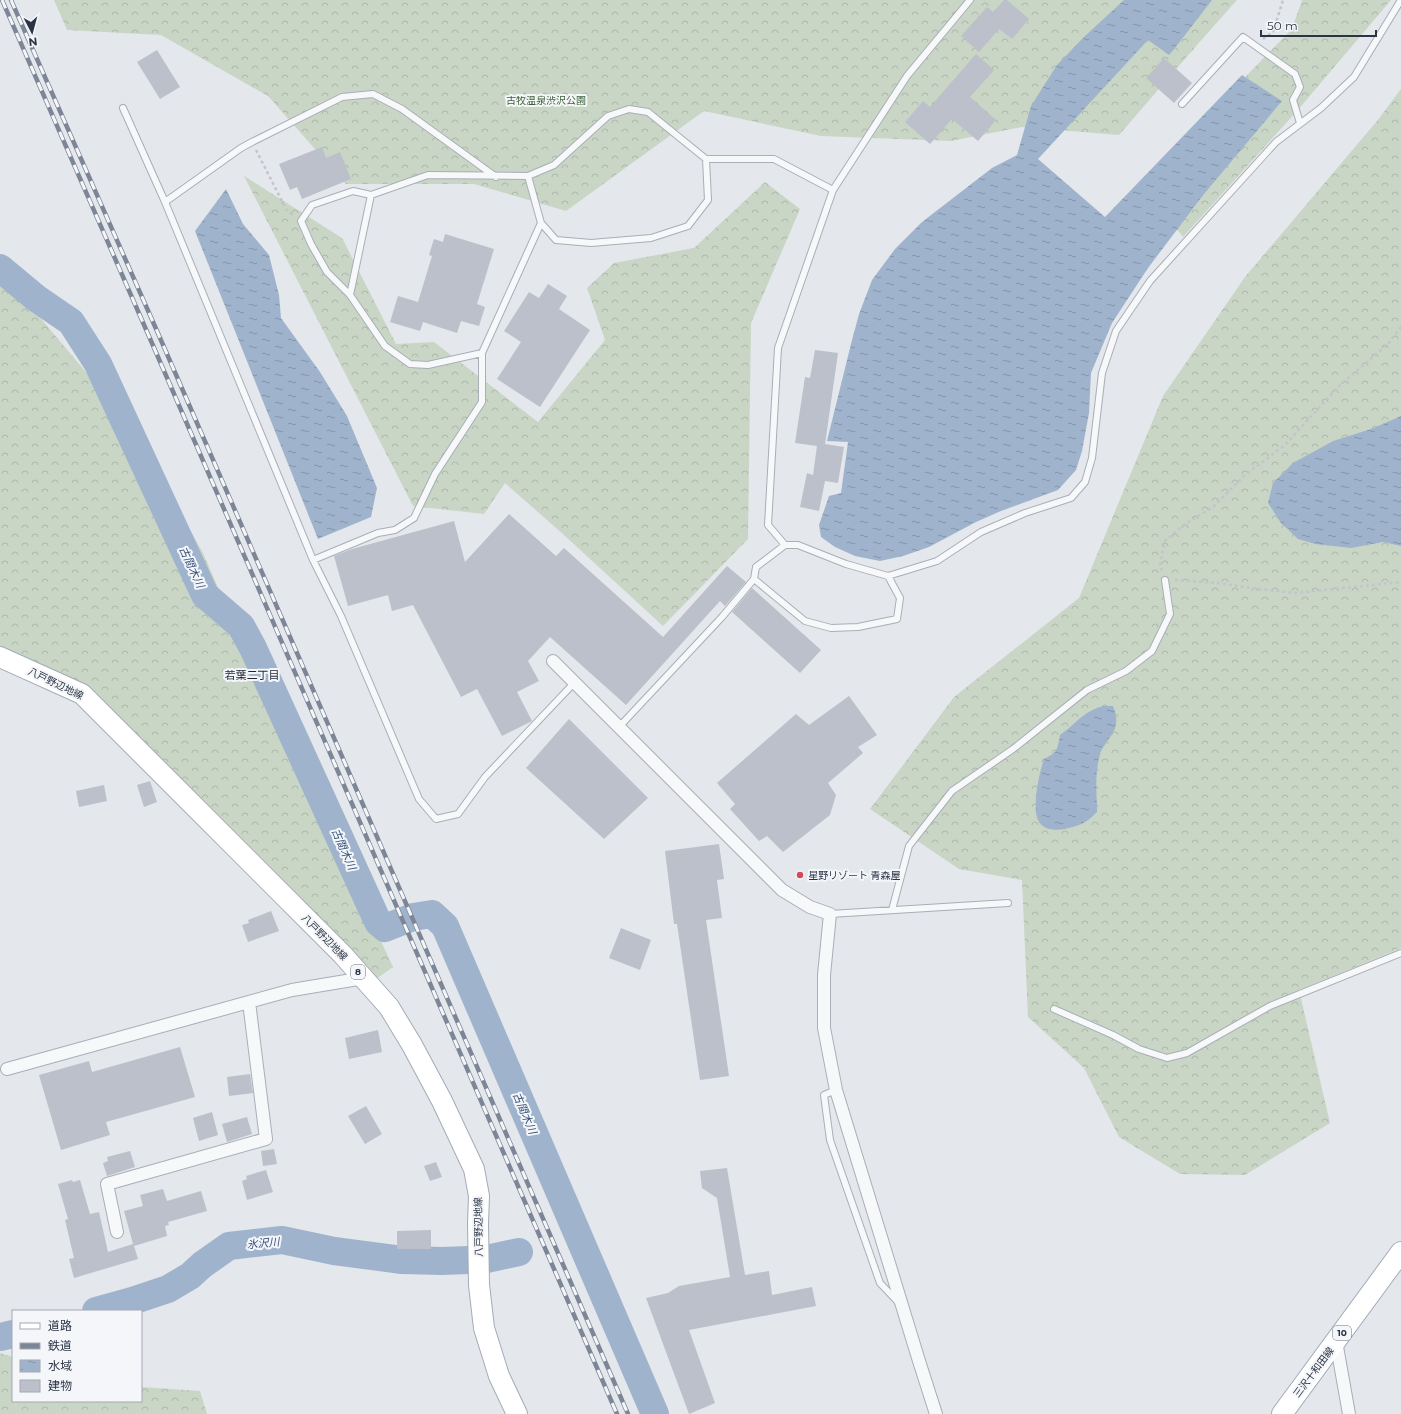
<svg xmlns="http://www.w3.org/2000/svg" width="1401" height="1414" viewBox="0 0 1401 1414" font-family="Montserrat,'Noto Sans JP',sans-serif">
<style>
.forest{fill:url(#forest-crowns)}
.water{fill:url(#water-ripples)}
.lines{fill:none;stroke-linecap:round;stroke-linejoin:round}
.river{stroke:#9fb4cc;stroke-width:28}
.building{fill:#bbc0ca}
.lane-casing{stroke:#a9aeb7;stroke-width:8}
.street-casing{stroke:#a9aeb7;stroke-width:14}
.primary-casing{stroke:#a3abb8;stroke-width:22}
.path{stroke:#c2c5cb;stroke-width:2.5;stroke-dasharray:3 3;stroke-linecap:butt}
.lane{stroke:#f7f8fa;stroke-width:6}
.street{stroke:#f7f8fa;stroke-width:12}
.primary{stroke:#fff;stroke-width:20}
.rail-casing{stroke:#7d8696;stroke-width:4.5}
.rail{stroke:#f4f6f9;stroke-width:3;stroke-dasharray:9;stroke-linecap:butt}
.poi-dot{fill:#d1495b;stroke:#f4f6f9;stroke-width:1.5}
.labels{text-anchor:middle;stroke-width:4;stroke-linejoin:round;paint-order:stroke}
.shield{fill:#f4f6f9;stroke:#676e7b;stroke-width:1}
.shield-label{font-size:9px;font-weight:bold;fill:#2b3445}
.park-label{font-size:10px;fill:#3f6138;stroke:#f4f6f9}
.street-label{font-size:10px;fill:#2b3445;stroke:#f4f6f9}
.poi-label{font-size:10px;fill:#2b3445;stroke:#f4f6f9;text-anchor:start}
.water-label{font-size:11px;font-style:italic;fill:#34527a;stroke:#f4f6f9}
.neighbourhood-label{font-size:11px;fill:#1d2536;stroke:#f4f6f9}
</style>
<defs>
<pattern id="forest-crowns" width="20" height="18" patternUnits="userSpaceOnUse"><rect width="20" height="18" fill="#c9d6c5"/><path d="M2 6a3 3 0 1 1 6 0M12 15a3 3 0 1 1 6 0" fill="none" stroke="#adb8ab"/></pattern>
<pattern id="water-ripples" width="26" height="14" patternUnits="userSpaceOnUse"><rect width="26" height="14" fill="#9fb4cc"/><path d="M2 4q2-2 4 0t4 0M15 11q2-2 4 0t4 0" fill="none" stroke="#8293a7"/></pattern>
</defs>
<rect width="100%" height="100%" fill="#e4e7ec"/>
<!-- forest -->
<path class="forest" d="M 54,0 L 1237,0 L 1197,45 L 1119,135 L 1022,127 L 951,141 L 821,136 L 704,111 L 566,211 L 474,184 L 346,184 L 268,96 L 161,35 L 67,30 Z
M 1302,0 L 1391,0 L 1297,111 L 1183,237 L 1142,183 L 1292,29 Z
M 1401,89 L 1401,948 L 1299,990 L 1330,1123 L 1245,1175 L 1180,1174 L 1119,1137 L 1084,1068 L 1028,1017 L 1022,880 L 959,869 L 870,809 L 954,697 L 1079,598 L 1163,396 L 1245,277 L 1377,121 Z
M 244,176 L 342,238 L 396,344 L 434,342 L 538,422 L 605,340 L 587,288 L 614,263 L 694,248 L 765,182 L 800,209 L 751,323 L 748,539 L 663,626 L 564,535 L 505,483 L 484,514 L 413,506 Z
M 0,270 L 128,422 L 203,553 L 239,636 L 393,967 L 376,979 L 90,688 L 0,648 Z
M 0,1353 L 13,1357 L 13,1401 L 141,1401 L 141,1387 L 200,1391 L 207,1414 L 0,1414 Z"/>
<!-- water -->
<path class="water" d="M 1124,0 L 1212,0 L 1175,48 L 1169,55 L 1148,40 L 1038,159 L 1105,217 L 1242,75 L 1282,101 L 1204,194 L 1148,268 L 1112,323 L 1091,373 L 1089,413 L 1082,451 L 1076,470 L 1058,490 L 1001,511 L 976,522 L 929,547 L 903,556 L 880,561 L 855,556 L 835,547 L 821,537 L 819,525 L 829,496 L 841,493 L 848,442 L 827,441 L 851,344 L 859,314 L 872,280 L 895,249 L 922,222 L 992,168 L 1017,155 L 1031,106 L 1057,65 L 1085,36 Z
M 226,189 L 243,224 L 269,255 L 279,295 L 281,318 L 320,372 L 347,416 L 377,488 L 371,517 L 318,539 L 195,231 Z
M 1401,416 L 1401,546 L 1383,542 L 1351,548 L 1315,544 L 1298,539 L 1281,523 L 1268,503 L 1273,483 L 1293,463 L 1333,441 L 1371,429 Z
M 1103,706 L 1113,706 C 1122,729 1111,733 1101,751 C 1100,754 1099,759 1098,763 C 1095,780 1097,795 1097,812 C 1085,824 1081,825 1065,829 C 1056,831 1042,830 1038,820 C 1032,807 1039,773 1044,759 C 1058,752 1057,750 1060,735 C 1077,723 1082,712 1103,706 Z"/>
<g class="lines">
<!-- river -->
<path class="river" d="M 0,268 L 36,298 L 71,322 L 98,364 L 205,595 L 241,626 L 253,648 L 378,922 L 385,928 L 413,917 L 432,914 L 445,926 L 655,1414
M 482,1260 L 519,1252
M 96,1311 L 132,1301 L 168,1289 L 190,1276 L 202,1265 L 229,1246 L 282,1240 L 334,1251 L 402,1260 L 442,1261 L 469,1260
M 0,1337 L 13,1334"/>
</g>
<!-- building -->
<path class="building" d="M 1004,0 L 1007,0 L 1029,19 L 1012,39 L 999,29 L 979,52 L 961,36 L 987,7 L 993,12 Z
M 157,50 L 180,87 L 160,99 L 137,62 Z
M 976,54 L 994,70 L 970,97 L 996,120 L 978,141 L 952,119 L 930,144 L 905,122 L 923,101 L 930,107 Z
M 1164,58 L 1192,83 L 1174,103 L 1146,78 Z
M 322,147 L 326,158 L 340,152 L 351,179 L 302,199 L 297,187 L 290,190 L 279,164 Z
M 445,234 L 494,249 L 477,304 L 485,307 L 479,326 L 461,321 L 457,333 L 423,322 L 420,331 L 390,322 L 398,296 L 418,302 L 432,256 L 429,255 L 434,239 L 443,242 Z
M 548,284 L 567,296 L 559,309 L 590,330 L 540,407 L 497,379 L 521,342 L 504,331 L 529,292 L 539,298 Z
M 815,350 L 838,353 L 825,444 L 844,447 L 838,483 L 825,481 L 819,511 L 800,507 L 807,473 L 813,475 L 817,446 L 795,443 L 805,377 L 810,378 Z
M 509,514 L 556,556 L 564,548 L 663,637 L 727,566 L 746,582 L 725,606 L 720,601 L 626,705 L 550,637 L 528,661 L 539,681 L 517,692 L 532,721 L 502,736 L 477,689 L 461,697 L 413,605 L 392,611 L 388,595 L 348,606 L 334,556 L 352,549 L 454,521 L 465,562 Z
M 752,588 L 821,650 L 800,673 L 732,612 Z
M 849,696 L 877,735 L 858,747 L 863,753 L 828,783 L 836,795 L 830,815 L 783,852 L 767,836 L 759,841 L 730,809 L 735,804 L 717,783 L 796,714 L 809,725 Z
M 569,719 L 648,798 L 604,839 L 526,768 Z
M 150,781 L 157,802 L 144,807 L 137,785 Z
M 104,785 L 107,801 L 79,807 L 76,791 Z
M 719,844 L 724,879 L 717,880 L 722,918 L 706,920 L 729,1076 L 700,1080 L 677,924 L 674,924 L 665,851 Z
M 271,911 L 279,931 L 248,942 L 242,925 L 249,923 L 248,920 Z
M 621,928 L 651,940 L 640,970 L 609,958 Z
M 378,1030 L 382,1052 L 349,1059 L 345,1038 Z
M 180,1047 L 195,1097 L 106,1122 L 110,1135 L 61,1150 L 39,1075 L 89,1061 L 92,1072 Z
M 250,1074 L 253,1093 L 229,1096 L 227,1077 Z
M 366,1106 L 382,1134 L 365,1144 L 348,1116 Z
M 212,1112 L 218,1135 L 199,1141 L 193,1118 Z
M 247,1117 L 252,1134 L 227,1142 L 222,1124 Z
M 274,1149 L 277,1164 L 263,1166 L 261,1151 Z
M 130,1151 L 135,1167 L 107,1176 L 103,1163 L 108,1161 L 107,1157 Z
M 436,1162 L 442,1177 L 430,1181 L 424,1166 Z
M 727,1168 L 745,1275 L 769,1271 L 772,1295 L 812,1287 L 816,1306 L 689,1330 L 715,1403 L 689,1414 L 646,1298 L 668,1293 L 679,1286 L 730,1277 L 717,1198 L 702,1188 L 700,1171 Z
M 266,1170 L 273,1192 L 247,1200 L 242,1181 L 247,1179 L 246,1176 Z
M 72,1180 L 73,1182 L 80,1180 L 90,1214 L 99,1212 L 108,1252 L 133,1244 L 124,1211 L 143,1206 L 140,1195 L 163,1189 L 167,1201 L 201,1191 L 207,1211 L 168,1222 L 169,1225 L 165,1226 L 167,1236 L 134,1246 L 138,1259 L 74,1278 L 69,1259 L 74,1258 L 65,1220 L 68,1219 L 58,1184 Z
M 431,1230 L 431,1249 L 397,1249 L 397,1231 Z"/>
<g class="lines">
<!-- lane casing -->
<g class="lane-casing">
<path id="lane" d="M 970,0 L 907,76 L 833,190 L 778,348 L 768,525 L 785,545 L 798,545 L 846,564 L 888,576 L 937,561 L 981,532 L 1025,513 L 1071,498 L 1085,482 L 1092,458 L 1102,373 L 1116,331 L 1150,281 L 1276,142 L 1321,108 L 1354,77 L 1401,0
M 1182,104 L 1243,37 L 1295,74 L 1300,87 L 1293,100 L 1300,123
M 123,108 L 165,202 L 313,560 L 341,616 L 419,799 L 436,819 L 458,814 L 485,777 L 575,682
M 528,176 L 541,223 L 556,240 L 591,243 L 651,238 L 688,226 L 708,200 L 706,159
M 165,202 L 241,148 L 252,142 L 342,97 L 373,94 L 402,109 L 496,177
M 541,223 L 482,353 L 428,365 L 410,364 L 385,346 L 350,295 L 371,195 L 428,175 L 528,176 L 554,165 L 608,116 L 629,109 L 648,112 L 706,159 L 774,159 L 833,190
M 350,295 L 327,272 L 311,244 L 301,221 L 312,205 L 353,191 L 371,195
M 313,560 L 378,533 L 395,530 L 414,518 L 435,474 L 482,402 L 482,353
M 754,579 L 805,621 L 831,628 L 858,627 L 897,619 L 900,598 L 888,576
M 619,727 L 722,617 L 754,579 L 756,567 L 785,545
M 892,910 L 909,846 L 952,791 L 1013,749 L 1087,690 L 1126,671 L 1152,651 L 1170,614 L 1165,580
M 830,914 L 1008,903
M 1054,1009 L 1113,1035 L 1139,1049 L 1167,1058 L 1187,1053 L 1270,1006 L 1401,953
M 836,1090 L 824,1095 L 830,1140 L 880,1283 L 898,1302"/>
</g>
<!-- street casing -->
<g class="street-casing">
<path id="street" d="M 553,661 L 782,890 L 810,907 L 830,914 L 824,975 L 824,1028 L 836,1090 L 919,1361 L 936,1414
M 7,1069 L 292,990 L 364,978
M 117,1232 L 107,1184 L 266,1139 L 249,1002
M 1336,1341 L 1349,1414"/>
</g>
<!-- primary casing -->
<g class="primary-casing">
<path id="primary" d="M 0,657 L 82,694 L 342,954 L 389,1007 L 412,1045 L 442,1101 L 474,1169 L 479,1196 L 478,1224 L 479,1285 L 484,1328 L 499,1376 L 517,1414
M 1282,1414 L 1401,1252"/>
</g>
<!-- path -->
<path class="path" d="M 1263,39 L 1273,32 L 1283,0
M 256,150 L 287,211 L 293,215
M 1162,571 L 1160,563 L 1165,541 L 1181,527 L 1214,506 L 1245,475 L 1285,445 L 1338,387 L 1388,344 L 1401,327
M 1175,580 L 1218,583 L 1258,589 L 1295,593 L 1401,582"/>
<!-- lane -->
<use href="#lane" class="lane"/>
<!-- street -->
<use href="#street" class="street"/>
<!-- primary -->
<use href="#primary" class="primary"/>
<!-- rail casing -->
<g class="rail-casing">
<path id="rail" d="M 2,0 L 148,334 L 617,1414
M 11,0 L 157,331 L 628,1414"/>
</g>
<!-- rail -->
<use href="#rail" class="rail"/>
</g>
<!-- markers -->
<circle class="poi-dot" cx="800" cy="875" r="4"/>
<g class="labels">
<!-- shield labels -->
<g class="shield">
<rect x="351" y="965" width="14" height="14" rx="3"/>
<rect x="1333" y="1326" width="18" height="14" rx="3"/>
</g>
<g class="shield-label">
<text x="358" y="975">8</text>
<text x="1342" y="1336">10</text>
</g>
<!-- park labels -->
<g class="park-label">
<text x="546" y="104">古牧温泉渋沢公園</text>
</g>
<!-- street labels -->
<g class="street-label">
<text transform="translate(56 683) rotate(26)" y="4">八戸野辺地線</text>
<text transform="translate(325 937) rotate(45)" y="4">八戸野辺地線</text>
<text transform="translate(478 1227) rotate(-91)" y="4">八戸野辺地線</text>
<text transform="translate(1313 1372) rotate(-53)" y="4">三沢十和田線</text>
</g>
<!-- poi labels -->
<g class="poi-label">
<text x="808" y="879">星野リゾート 青森屋</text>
</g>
<!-- water labels -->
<g class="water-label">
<text transform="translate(192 567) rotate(65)" y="4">古間木川</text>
<text transform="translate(344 849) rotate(66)" y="4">古間木川</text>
<text transform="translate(525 1113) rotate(67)" y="4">古間木川</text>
<text transform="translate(263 1243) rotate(-5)" y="4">氷沢川</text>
</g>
<!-- neighbourhood labels -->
<g class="neighbourhood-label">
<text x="252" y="679">若葉二丁目</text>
</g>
</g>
<!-- legend -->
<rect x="12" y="1310" width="130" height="92" fill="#f4f6f9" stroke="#a4a8b1"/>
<rect x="20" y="1323" width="20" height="6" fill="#ffffff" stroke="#a4a8b1"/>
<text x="48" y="1330" font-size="12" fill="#2b3445">道路</text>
<rect x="20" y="1343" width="20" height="6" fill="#7d8696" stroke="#a4a8b1"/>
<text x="48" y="1350" font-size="12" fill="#2b3445">鉄道</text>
<rect x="20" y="1360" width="20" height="12" fill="url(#water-ripples)" stroke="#a4a8b1"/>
<text x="48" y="1370" font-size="12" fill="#2b3445">水域</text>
<rect x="20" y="1380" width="20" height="12" fill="#bbc0ca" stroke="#a4a8b1"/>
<text x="48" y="1390" font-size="12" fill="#2b3445">建物</text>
<!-- north arrow -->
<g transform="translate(32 32) rotate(174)" stroke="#f4f6f9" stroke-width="3" paint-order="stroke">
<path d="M0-3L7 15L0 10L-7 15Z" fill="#2b3445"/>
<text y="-6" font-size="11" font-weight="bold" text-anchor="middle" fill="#2b3445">N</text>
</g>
<!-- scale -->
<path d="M1261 30v6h115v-6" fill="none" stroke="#2b3445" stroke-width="2"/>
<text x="1267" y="30" font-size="12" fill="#2b3445" stroke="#f4f6f9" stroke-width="3" paint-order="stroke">50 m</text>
</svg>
